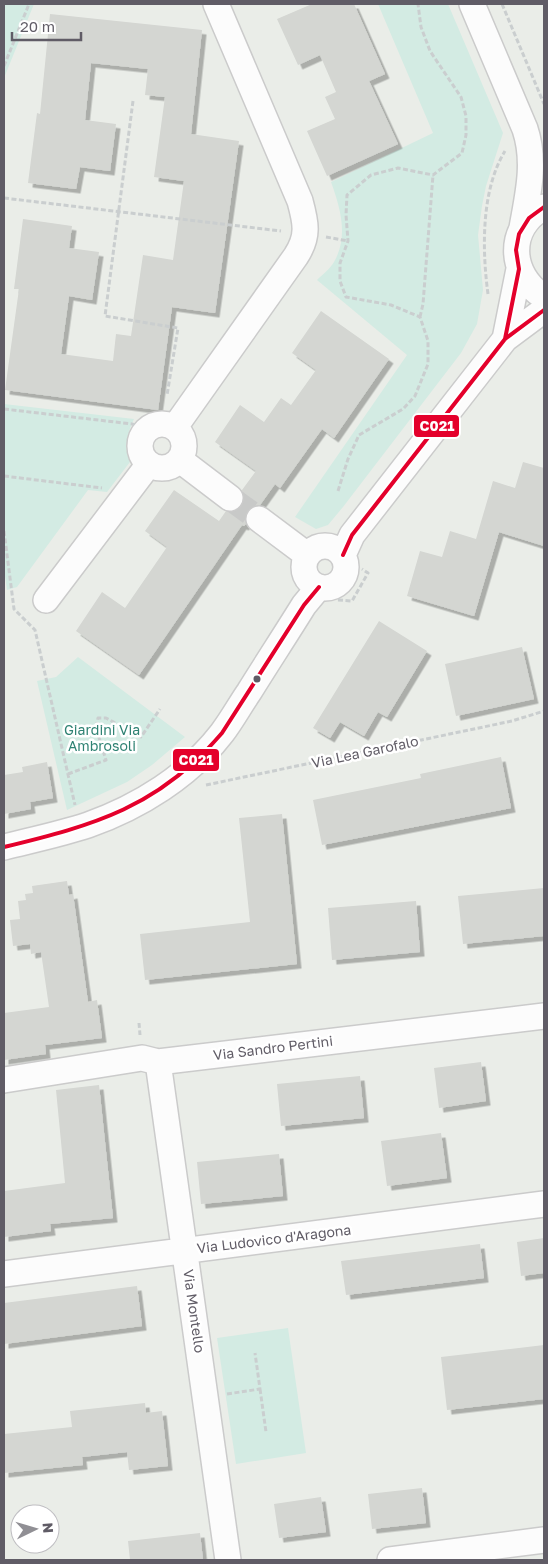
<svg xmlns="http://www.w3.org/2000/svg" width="548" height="1564" viewBox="0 0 548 1564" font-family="'Golos Text',sans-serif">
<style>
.green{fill:#d3ebe3}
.building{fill:#d4d6d2;filter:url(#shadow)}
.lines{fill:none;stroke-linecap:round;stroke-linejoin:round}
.minor-tunnel{stroke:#c8c9c8;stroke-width:25;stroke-dasharray:25 12;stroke-linecap:butt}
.minor-casing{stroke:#cbcbcb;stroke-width:28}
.path{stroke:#cacecf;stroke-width:3;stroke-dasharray:5 2.5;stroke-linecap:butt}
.minor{stroke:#fcfcfc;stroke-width:25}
.bus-1-casing{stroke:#fff;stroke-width:8}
.bus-1{stroke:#e4002b;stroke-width:4}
.bus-dot{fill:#605c66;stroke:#fff;stroke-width:2}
.labels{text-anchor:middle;stroke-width:5;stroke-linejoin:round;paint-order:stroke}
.park-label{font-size:14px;fill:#2f8273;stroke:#fff}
.street-label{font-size:14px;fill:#605c66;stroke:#fff}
.line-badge{stroke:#fff;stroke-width:2}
.badge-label{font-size:14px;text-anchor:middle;font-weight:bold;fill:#fff}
</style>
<defs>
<filter id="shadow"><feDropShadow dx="4.5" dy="4.5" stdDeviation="0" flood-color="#0004"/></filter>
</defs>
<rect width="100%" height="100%" fill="#eaede8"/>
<!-- green -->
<path class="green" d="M 4,4 L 34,4 L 4,78 Z
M 378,4 L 448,4 L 503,133 L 486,186 L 482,206 L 478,235 L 483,290 L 477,324 L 461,353 L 343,507 L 328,525 L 316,529 L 295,517 L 407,355 L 317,280 C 322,275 330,269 334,262 C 349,236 340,207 331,182 L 433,133 Z
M 4,404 L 134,419 C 128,432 123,448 130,462 L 107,492 L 88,490 L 17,587 L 7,590 L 4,569 Z
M 78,657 L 185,737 L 152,765 L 127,782 L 67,810 L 37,681 L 56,677 Z
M 288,1328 L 306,1453 L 236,1464 L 217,1338 Z"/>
<!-- building -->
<path class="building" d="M 312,4 L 354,4 L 385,74 L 369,81 L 398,144 L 327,176 L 307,131 L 335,119 L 325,97 L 336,92 L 320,55 L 298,65 L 277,19 Z
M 50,14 L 202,30 L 191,134 L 239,141 L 215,313 L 172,307 L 158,410 L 5,390 L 19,289 L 14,289 L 23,219 L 72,226 L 69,248 L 99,252 L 92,300 L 69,296 L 61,354 L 113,361 L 116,334 L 131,336 L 143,255 L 173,260 L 184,181 L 154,177 L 165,97 L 145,95 L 148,69 L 91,63 L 85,120 L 116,124 L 110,171 L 80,167 L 76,189 L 28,183 L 37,113 L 40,114 Z
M 321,311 L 389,359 L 334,438 L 322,429 L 280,488 L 275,484 L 260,505 L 253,506 L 248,510 L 245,517 L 246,524 L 244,526 L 242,525 L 139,675 L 76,631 L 102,592 L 125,608 L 167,547 L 145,531 L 174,490 L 219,521 L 226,511 L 235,511 L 241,507 L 244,499 L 242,490 L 256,471 L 215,442 L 240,405 L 264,422 L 281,398 L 291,405 L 316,370 L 292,353 Z
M 523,462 L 544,468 L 544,546 L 499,532 L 474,616 L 407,596 L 420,551 L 442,557 L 450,531 L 476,539 L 493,481 L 515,488 Z
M 379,621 L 427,651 L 387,717 L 378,712 L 364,736 L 340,722 L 330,738 L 313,728 Z
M 522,647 L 534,699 L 456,716 L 445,664 Z
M 501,757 L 511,808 L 322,845 L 313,800 L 421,778 L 420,774 Z
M 47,762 L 53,798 L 30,802 L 31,809 L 4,814 L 4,775 L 23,772 L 22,767 Z
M 282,814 L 297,964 L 145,980 L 140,934 L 250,922 L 239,818 Z
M 67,881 L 69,895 L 73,894 L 88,1002 L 97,1000 L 102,1038 L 45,1045 L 46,1054 L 4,1060 L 4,1013 L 49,1007 L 41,952 L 31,954 L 30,944 L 13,946 L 10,920 L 20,919 L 18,901 L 26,900 L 25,894 L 33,893 L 32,886 Z
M 544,888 L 544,936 L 463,944 L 458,896 Z
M 416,901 L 420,952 L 332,960 L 328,908 Z
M 481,1062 L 486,1101 L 439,1108 L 434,1068 Z
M 360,1076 L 364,1118 L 281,1126 L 277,1084 Z
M 99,1085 L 113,1218 L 50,1224 L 51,1231 L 4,1237 L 4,1191 L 65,1183 L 56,1090 Z
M 441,1133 L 447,1178 L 387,1186 L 381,1141 Z
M 279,1154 L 283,1196 L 201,1204 L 197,1162 Z
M 544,1238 L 544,1273 L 521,1276 L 517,1242 Z
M 480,1244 L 484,1278 L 346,1295 L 341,1261 Z
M 137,1286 L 142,1326 L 4,1344 L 4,1303 Z
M 544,1345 L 544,1399 L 447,1410 L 441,1357 Z
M 145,1403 L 146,1413 L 162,1411 L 168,1466 L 129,1470 L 127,1452 L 82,1457 L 83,1465 L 4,1473 L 4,1434 L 72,1427 L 70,1411 Z
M 422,1488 L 426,1523 L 372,1529 L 368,1494 Z
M 321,1497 L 326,1532 L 279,1538 L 274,1504 Z
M 200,1533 L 203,1560 L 130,1560 L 128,1541 Z"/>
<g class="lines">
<!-- minor-tunnel -->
<path class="minor-tunnel" d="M 230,498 L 259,519"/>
<!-- minor casing -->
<g class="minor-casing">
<path id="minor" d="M 472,4 L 525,129 C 536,162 528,194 522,228
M 544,207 C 506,228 509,275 544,297
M 505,339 L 519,269
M140 446a22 22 0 1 1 44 0a22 22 0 1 1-44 0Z
M 175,427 L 296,256 C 309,236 306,223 300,201 L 216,4
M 180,460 L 230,498
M 259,519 L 307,555
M304 567a21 21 0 1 1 42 0a21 21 0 1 1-42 0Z
M 343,555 L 352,535 L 505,339 L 544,310
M 46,600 L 149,464
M 4,847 C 32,840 61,834 88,825 C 139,807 189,776 222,733 C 232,720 240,705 249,692 C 267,663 286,634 304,605 L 319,587
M 158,1062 L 228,1560
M 4,1080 L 142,1058 L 158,1062 L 544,1016
M 4,1274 L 544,1204
M 390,1560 L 544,1540"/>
</g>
<!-- path -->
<path class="path" d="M 502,4 L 544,104
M 4,66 L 29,4
M 133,101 L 105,316 L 178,328 L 167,395
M 4,198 L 281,231
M 326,237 L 348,241
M 488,294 C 482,250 481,190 505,151
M 420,317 L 423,304 L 433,175
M 4,409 L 132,424 L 148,428
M 4,476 L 102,488
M 338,491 L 348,459 L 359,435 L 403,409 L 415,396 L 428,364 L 428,341 L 420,317 L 391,305 L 346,297 L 340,281 L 340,263 L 348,241 L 346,215 L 347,195 L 371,175 L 398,168 L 433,175 L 462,153 L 466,135 L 466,116 L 461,97 L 430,51 L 421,27 L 418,4
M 4,531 L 14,609 L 35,630 L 75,805
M 338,600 L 352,601 L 368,573 L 362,569
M 68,774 L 106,760 L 96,728 L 98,718 L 106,718 L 141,737 L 160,709
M 206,785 L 512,721 L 544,711
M 139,1023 L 140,1035
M 260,1389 L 266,1432
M 227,1394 L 260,1389 L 255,1353"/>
<!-- minor -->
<use href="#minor" class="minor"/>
<!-- bus-1 casing -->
<g class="bus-1-casing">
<path id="bus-1" d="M 505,339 L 519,269 L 516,250 L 519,234 L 529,218 L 544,207
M 343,555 L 352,535 L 505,339 L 544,310
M 4,847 C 95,825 159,807 222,733 L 304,605 L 319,587"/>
</g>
<!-- bus-1 -->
<use href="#bus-1" class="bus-1"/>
</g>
<!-- markers -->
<circle class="bus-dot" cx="257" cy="679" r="4.5"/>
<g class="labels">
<!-- park labels -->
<g class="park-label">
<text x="102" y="735">Giardini Via<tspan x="102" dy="16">Ambrosoli</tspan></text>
</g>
<!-- street labels -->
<g class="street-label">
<text transform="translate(365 752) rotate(-12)" y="5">Via Lea Garofalo</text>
<text transform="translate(273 1048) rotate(-7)" y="5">Via Sandro Pertini</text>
<text transform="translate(274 1239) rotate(-7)" y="5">Via Ludovico d'Aragona</text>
<text transform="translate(194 1311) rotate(82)" y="5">Via Montello</text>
</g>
</g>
<g class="line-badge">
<rect x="413" y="414" width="47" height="24" rx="5" fill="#e4002b"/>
<rect x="172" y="748" width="48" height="24" rx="5" fill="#e4002b"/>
</g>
<g class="badge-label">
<text x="437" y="431">C021</text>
<text x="196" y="765">C021</text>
</g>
<!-- border -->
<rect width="548" height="1564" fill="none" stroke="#605c66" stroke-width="10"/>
<!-- north arrow -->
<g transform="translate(35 1529) rotate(85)"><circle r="24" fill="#ffffff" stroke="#bfbec2"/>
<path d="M0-4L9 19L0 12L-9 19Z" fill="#908f94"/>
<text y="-8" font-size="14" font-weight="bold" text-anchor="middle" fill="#605c66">N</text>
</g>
<!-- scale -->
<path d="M12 32v8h69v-8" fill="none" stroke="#605c66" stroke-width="2.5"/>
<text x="20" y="32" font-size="15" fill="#605c66" stroke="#ffffff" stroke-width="4" paint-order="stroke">20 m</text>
</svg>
